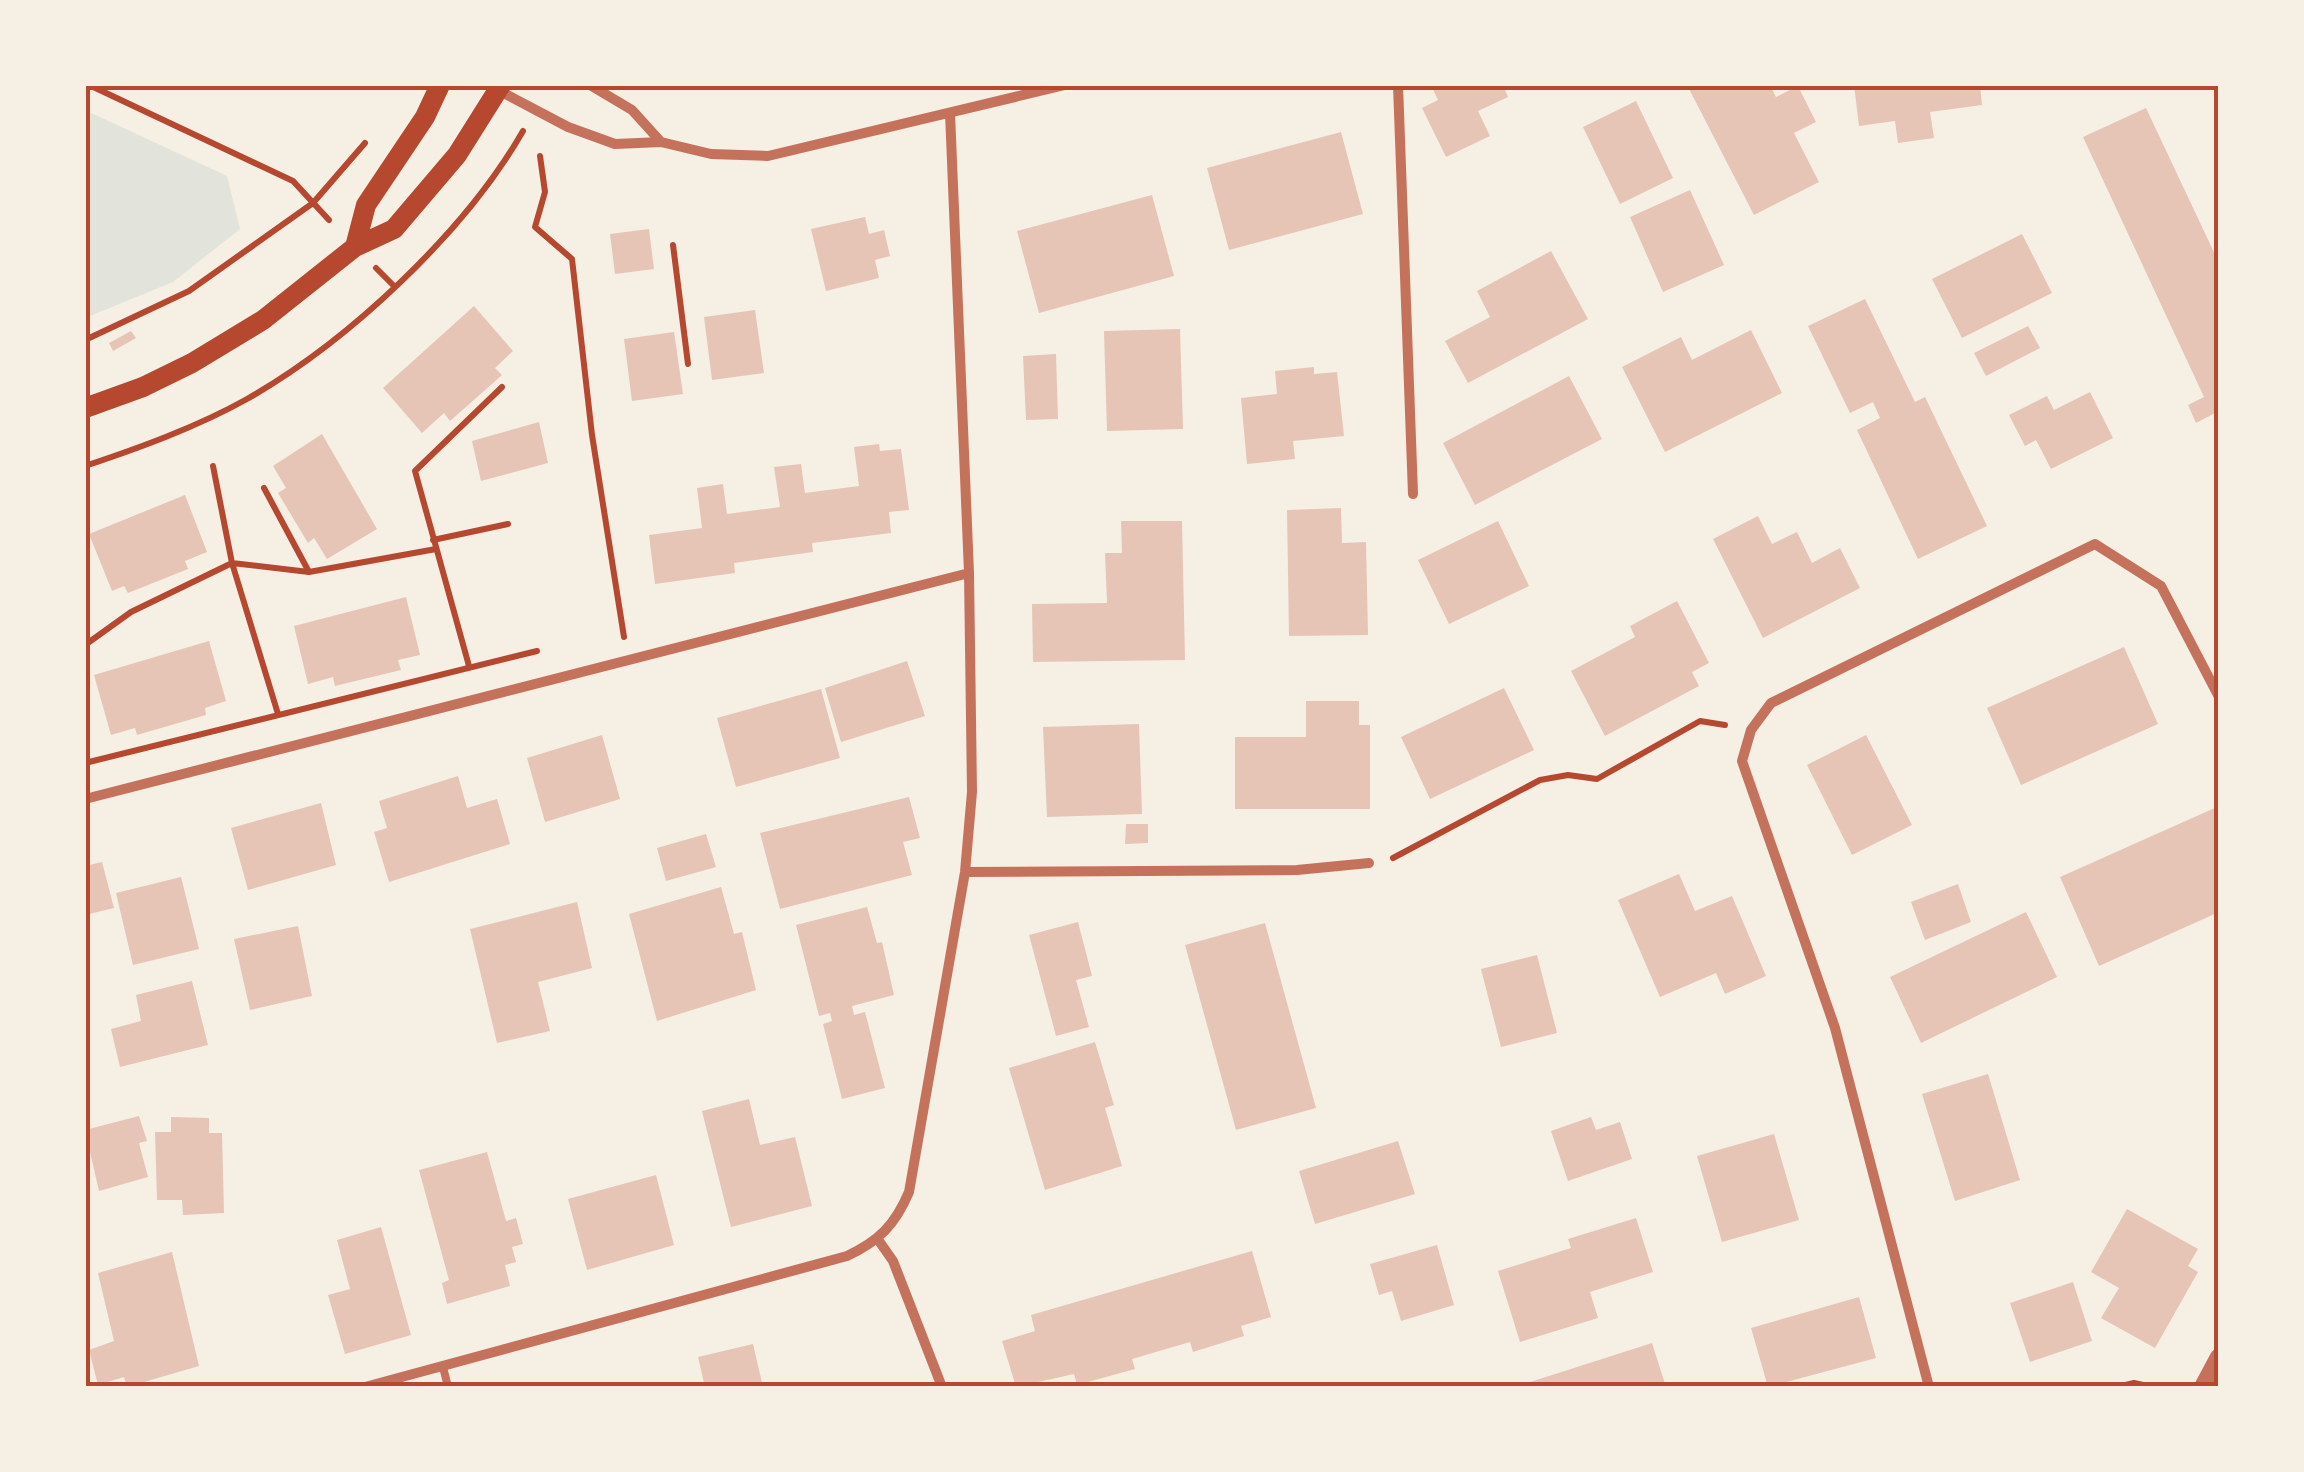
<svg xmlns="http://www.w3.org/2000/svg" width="2304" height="1472" viewBox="0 0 2304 1472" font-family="'Open Sans',sans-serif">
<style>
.green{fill:#e2e4dc}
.building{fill:#e6c5b7}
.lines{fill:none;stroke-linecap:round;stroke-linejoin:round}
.path{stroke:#b5482f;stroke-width:6}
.service{stroke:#c5725c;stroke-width:8}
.minor{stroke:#c5725c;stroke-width:10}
.tertiary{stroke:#c5725c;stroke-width:18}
.secondary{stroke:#b5482f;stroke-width:20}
.neatline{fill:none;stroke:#b5482f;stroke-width:4}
</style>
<rect width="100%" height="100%" fill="#f6efe4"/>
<!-- green -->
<path class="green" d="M 85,110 L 227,176 L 240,229 L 173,282 L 85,318 Z"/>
<!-- building -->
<path class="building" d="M 1431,85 L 1503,85 L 1508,97 L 1478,111 L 1490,136 L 1446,157 L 1422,108 L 1438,100 Z
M 1687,85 L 1770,85 L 1776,97 L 1798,86 L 1816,122 L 1794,133 L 1819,182 L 1754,215 Z
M 1854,85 L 1980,85 L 1982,105 L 1930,112 L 1934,138 L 1898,143 L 1895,121 L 1859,126 Z
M 1636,101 L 1673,178 L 1620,204 L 1583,127 Z
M 2146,108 L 2219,263 L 2219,411 L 2196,423 L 2188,405 L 2204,397 L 2083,137 Z
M 1341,132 L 1363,214 L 1229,250 L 1207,168 Z
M 1690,190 L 1724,265 L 1663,292 L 1630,217 Z
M 1152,195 L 1174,276 L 1039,313 L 1017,231 Z
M 865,217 L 869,234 L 884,230 L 890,256 L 875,260 L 879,278 L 826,291 L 811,229 Z
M 649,229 L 654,269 L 615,274 L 610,234 Z
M 2022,234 L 2052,293 L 1962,338 L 1932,279 Z
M 1551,251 L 1588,319 L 1468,383 L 1445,341 L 1490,317 L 1477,291 Z
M 1865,299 L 1915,402 L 1925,397 L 1987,526 L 1918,559 L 1857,430 L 1880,418 L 1873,402 L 1850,413 L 1808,326 Z
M 474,306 L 513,351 L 495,368 L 502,375 L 450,421 L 444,413 L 422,433 L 383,388 Z
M 755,310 L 764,373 L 712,380 L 704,317 Z
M 2028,326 L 2040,348 L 1986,376 L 1974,353 Z
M 1180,329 L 1183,429 L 1107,431 L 1104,331 Z
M 1751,330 L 1782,393 L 1665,452 L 1622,367 L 1681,337 L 1692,360 Z
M 131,331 L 136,338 L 113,351 L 109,343 Z
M 674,332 L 683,394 L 632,401 L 624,339 Z
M 1056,354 L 1058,419 L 1026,420 L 1023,356 Z
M 1314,367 L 1314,374 L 1337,372 L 1344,436 L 1293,441 L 1295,459 L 1247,464 L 1241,398 L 1277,394 L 1275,371 Z
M 1569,376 L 1602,439 L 1475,505 L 1443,443 Z
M 2090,392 L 2113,438 L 2051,469 L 2036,440 L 2025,446 L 2009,415 L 2047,396 L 2054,410 Z
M 539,422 L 548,463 L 481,481 L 472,441 Z
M 322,434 L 377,529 L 327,559 L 314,538 L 308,543 L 278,493 L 286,488 L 273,466 Z
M 879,444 L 880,451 L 901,449 L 909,510 L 889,512 L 891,533 L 812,543 L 813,552 L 734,563 L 735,573 L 655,584 L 649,535 L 702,528 L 697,488 L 723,484 L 727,514 L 780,507 L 774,467 L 801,464 L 805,493 L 859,486 L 854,447 Z
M 185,495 L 207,552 L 185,561 L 188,569 L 128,593 L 124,586 L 112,591 L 89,534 Z
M 1341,508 L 1342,543 L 1366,542 L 1368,635 L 1289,636 L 1287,510 Z
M 1758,516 L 1772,544 L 1797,532 L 1812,563 L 1840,548 L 1860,588 L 1763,638 L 1713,539 Z
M 1121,521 L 1182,521 L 1185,660 L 1033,662 L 1032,604 L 1107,603 L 1105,553 L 1122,553 Z
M 1498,521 L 1529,586 L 1449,624 L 1418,560 Z
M 406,597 L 420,655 L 398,660 L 401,670 L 335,686 L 333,677 L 308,684 L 294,626 Z
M 1677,601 L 1709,663 L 1692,672 L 1699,686 L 1605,736 L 1571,671 L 1635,637 L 1630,626 Z
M 209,641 L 226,701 L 205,708 L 206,715 L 137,735 L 135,728 L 111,735 L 94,675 Z
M 2124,647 L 2158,724 L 2021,785 L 1987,708 Z
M 907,661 L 925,716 L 841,742 L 825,688 Z
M 1504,688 L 1534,750 L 1430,799 L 1401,737 Z
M 821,689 L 840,758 L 736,787 L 717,718 Z
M 1306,701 L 1359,701 L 1359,725 L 1370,725 L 1370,809 L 1235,809 L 1235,737 L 1306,737 Z
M 1139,724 L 1142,814 L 1047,817 L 1043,727 Z
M 602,735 L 620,799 L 545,822 L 527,758 Z
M 1866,735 L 1912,825 L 1852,855 L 1807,765 Z
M 458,776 L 467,808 L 497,799 L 510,844 L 389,882 L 374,832 L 387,828 L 379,801 Z
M 909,797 L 920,838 L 903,842 L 912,875 L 780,909 L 760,833 Z
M 321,803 L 336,865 L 248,890 L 231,828 Z
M 2217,807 L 2219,912 L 2099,966 L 2060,877 Z
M 1126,824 L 1148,824 L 1148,843 L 1125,844 Z
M 706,834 L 716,867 L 666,881 L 657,848 Z
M 102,862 L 114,908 L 85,915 L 85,866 Z
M 1679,874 L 1695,911 L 1732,896 L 1766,976 L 1725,994 L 1716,973 L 1660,997 L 1618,900 Z
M 181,877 L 199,949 L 133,965 L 116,893 Z
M 1958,884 L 1971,922 L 1925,940 L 1911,902 Z
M 721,887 L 734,934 L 742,932 L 756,990 L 657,1021 L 629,914 Z
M 577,902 L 592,968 L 538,982 L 550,1031 L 497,1043 L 470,929 Z
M 867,907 L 877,943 L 882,942 L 894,995 L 852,1006 L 854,1015 L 865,1012 L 885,1088 L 842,1099 L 823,1024 L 832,1021 L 830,1013 L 819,1016 L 796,925 Z
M 2026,912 L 2057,977 L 1921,1043 L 1890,977 Z
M 1078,922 L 1092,976 L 1076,980 L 1089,1027 L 1056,1036 L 1029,935 Z
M 1265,923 L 1316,1108 L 1236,1130 L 1185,945 Z
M 298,926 L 312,996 L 250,1010 L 234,939 Z
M 1537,955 L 1557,1033 L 1501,1047 L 1481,969 Z
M 192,981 L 208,1045 L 120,1067 L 111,1029 L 141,1021 L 136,995 Z
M 1095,1042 L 1114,1105 L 1105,1108 L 1122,1166 L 1045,1190 L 1009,1068 Z
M 1988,1074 L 2020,1180 L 1955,1201 L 1922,1094 Z
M 749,1099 L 760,1145 L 795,1137 L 812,1206 L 731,1227 L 702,1111 Z
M 139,1116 L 147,1141 L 139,1143 L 148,1177 L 99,1191 L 85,1130 Z
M 171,1117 L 209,1118 L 209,1133 L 222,1133 L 224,1213 L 183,1215 L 182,1200 L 157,1200 L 155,1132 L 171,1132 Z
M 1591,1117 L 1596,1130 L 1620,1122 L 1632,1159 L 1568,1181 L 1551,1131 Z
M 1774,1134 L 1799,1220 L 1722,1242 L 1697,1156 Z
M 1398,1141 L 1415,1194 L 1315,1224 L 1299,1171 Z
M 487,1152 L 506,1221 L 516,1218 L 523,1244 L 512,1247 L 516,1262 L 505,1265 L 510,1286 L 447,1304 L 442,1283 L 449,1280 L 419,1170 Z
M 656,1175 L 674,1245 L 587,1270 L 568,1199 Z
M 2127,1209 L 2198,1249 L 2188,1266 L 2198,1272 L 2155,1348 L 2101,1318 L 2119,1288 L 2091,1272 Z
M 1636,1218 L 1653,1272 L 1590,1292 L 1598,1318 L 1520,1342 L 1498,1271 L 1571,1248 L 1568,1239 Z
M 381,1227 L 411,1335 L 345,1354 L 328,1295 L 350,1289 L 337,1240 Z
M 1437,1245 L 1454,1305 L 1401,1321 L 1392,1291 L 1379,1295 L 1370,1264 Z
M 1252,1251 L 1271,1317 L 1241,1326 L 1244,1336 L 1193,1352 L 1190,1342 L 1132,1359 L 1135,1369 L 1077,1385 L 1074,1374 L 1016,1387 L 1002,1341 L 1035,1331 L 1031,1315 Z
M 172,1252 L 199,1366 L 127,1387 L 124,1377 L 98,1385 L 89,1350 L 114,1341 L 98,1273 Z
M 2073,1282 L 2092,1341 L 2030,1362 L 2010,1303 Z
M 1859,1297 L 1876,1358 L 1768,1387 L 1751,1328 Z
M 1652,1343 L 1666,1387 L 1518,1387 L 1518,1386 Z
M 753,1344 L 763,1387 L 705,1387 L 698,1357 Z"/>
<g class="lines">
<!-- path -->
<path class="path" d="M 89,85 L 293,181 L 329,220
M 540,156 L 545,192 L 535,227 L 572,259 L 592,435 L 624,637
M 673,245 L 688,364
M 376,268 L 394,286
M 85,340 L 189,291 L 313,203 L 365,143
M 85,466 C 139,448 197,427 247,399 C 349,341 465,232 523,131
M 213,466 L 232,563 L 278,714
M 264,488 L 309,572 L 436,549
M 433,540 L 508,524
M 85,645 L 131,612 L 232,563 L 309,572
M 469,666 L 415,471 L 502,387
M 85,763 L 537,651
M 1393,858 L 1540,780 L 1568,775 L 1597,779 L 1700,721 L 1725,725
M 2117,1387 L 2134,1383 L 2152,1387"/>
<!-- service -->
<path class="service" d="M 443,1367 L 448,1387"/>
<!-- minor -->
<path class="minor" d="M 590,85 L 632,110 L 661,142
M 1398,85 L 1413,494
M 498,90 L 568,127 L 615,144 L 661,142 L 711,154 L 768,156 L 1065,85
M 85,799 L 969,573
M 965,872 L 1297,870 L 1369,863
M 879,1241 L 893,1261 L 942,1387
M 365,1387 L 847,1256 C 879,1241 895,1225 909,1192 L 965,872 L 972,792 L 969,573 L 950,113
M 1929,1387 L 1835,1028 L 1742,761 L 1751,730 L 1771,703 L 2095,544 L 2161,586 L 2219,697"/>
<!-- tertiary -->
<path class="tertiary" d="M 2203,1387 L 2219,1357"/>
<!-- secondary -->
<path class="secondary" d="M 355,247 L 366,205 L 425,117 L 440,85
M 85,408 L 143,387 L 192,363 L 263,320 L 355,247 L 394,229 L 457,155 L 501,85"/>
</g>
<!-- border -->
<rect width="2304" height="1472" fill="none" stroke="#f6efe4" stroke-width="175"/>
<rect x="88" y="88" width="2128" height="1296" class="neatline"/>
</svg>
